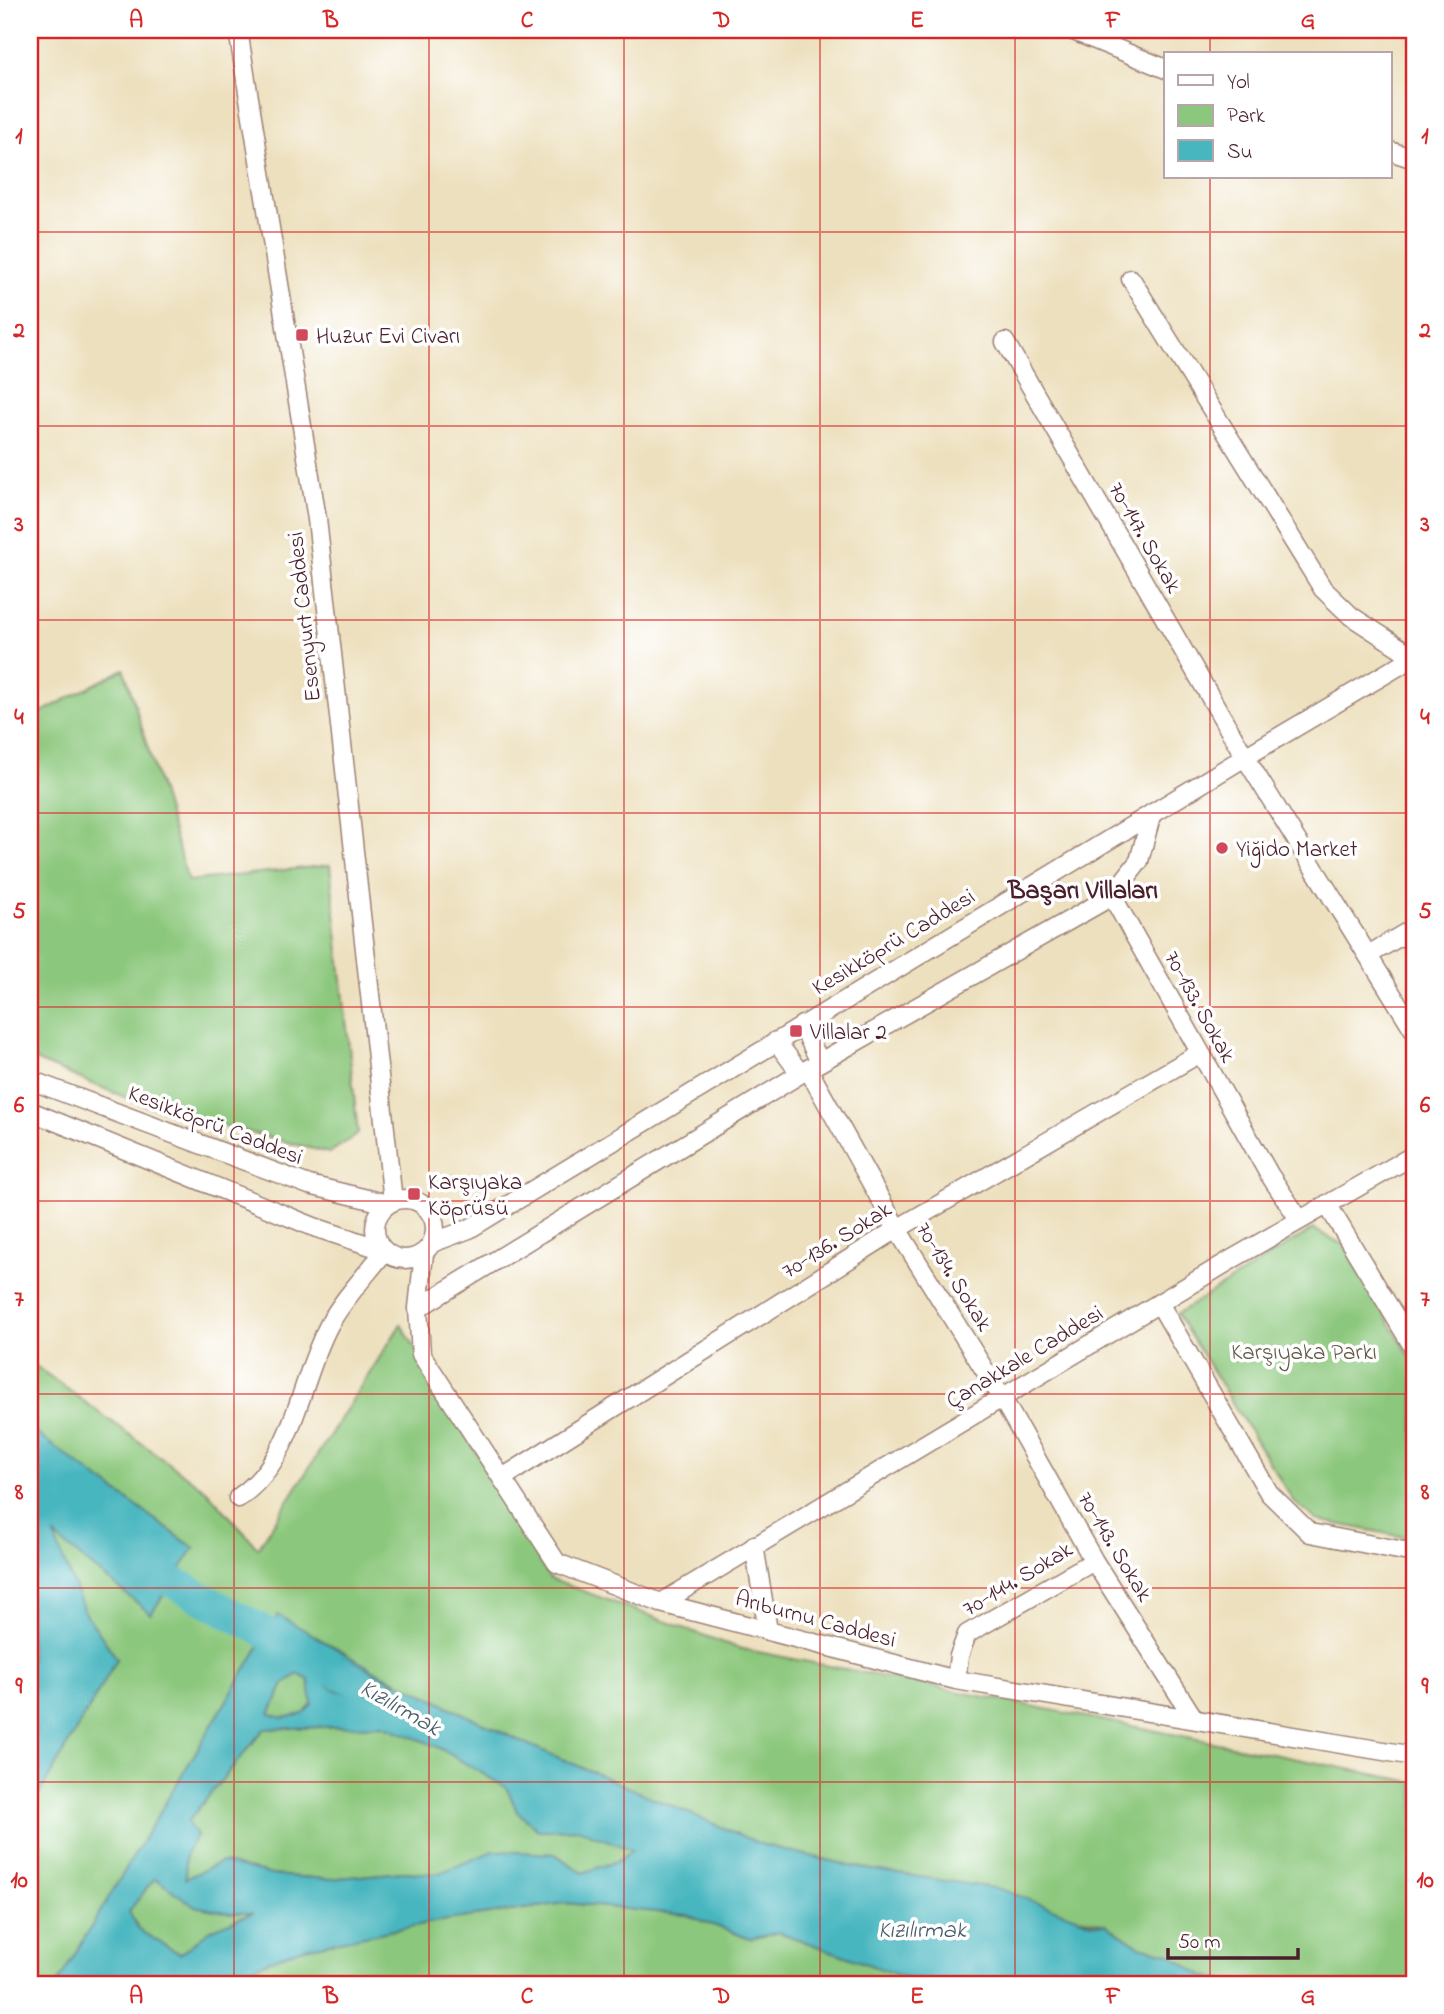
<svg xmlns="http://www.w3.org/2000/svg" width="1444" height="2014" viewBox="0 0 1444 2014" font-family="'Indie Flower',sans-serif">
<style>
.green{fill:#8bc77c;stroke:#6a7354;stroke-width:2}
.water{fill:#47b6bf;stroke:#486a75;stroke-width:2;fill-rule:evenodd}
.lines{fill:none;stroke-linecap:round;stroke-linejoin:round}
.river{stroke:#47b6bf;stroke-width:32}
.minor-casing{stroke:#9c8074;stroke-width:21}
.minor{stroke:#fff;stroke-width:18}
.grid{fill:none;stroke:#d62828;stroke-width:2;stroke-opacity:0.55}
.poi-dot{fill:#d1495b;stroke:#fff;stroke-width:2.5}
.labels{text-anchor:middle;stroke-width:7;stroke-linejoin:round;paint-order:stroke}
.poi-label{font-size:23px;fill:#4a1f2b;stroke:#fff;text-anchor:start}
.street-label{font-size:23px;fill:#4a1f2b;stroke:#fff}
.park-label{font-size:23px;fill:#615a47;stroke:#fff}
.water-label{font-size:24px;font-style:italic;fill:#495b66;stroke:#fff}
.quarter-label{font-size:26px;font-weight:bold;fill:#4a1f2b;stroke:#fff}
.neatline{fill:none;stroke:#d62828;stroke-width:2.5}
.grid-label{font-size:23px;text-anchor:middle;font-weight:bold;fill:#d62828}
</style>
<rect width="100%" height="100%" fill="#fff"/>
<filter id="ink" filterUnits="userSpaceOnUse"><feTurbulence type="fractalNoise" baseFrequency=".0143" numOctaves="2"/><feDisplacementMap in="SourceGraphic" scale="14" xChannelSelector="R" yChannelSelector="G"/><feConvolveMatrix kernelMatrix="1 2 1 2 8 2 1 2 1" color-interpolation-filters="sRGB"/></filter>
<filter id="wash" filterUnits="userSpaceOnUse"><feTurbulence type="fractalNoise" baseFrequency=".00686" numOctaves="4" result="noise"/><feDisplacementMap in="SourceGraphic" scale="28" xChannelSelector="R" yChannelSelector="G"/><feGaussianBlur stdDeviation="1.57" result="paint"/><feColorMatrix in="noise" values="0 0 0 0 0 0 0 0 0 0 0 0 0 0 0 0 0 1.4 0 .05"/><feComposite in="paint" operator="in"/></filter>
<g filter="url(#wash)">
<rect width="100%" height="100%" fill="#ede0be"/>
<!-- green -->
<path class="green" d="M 124,669 L 188,881 L 330,865 L 358,1134 L 329,1153 L 144,1105 L 30,1058 L 30,718 Z
M 1313,1229 L 1344,1245 L 1414,1364 L 1414,1539 L 1317,1520 L 1294,1502 L 1177,1314 Z
M 401,1324 L 550,1579 L 738,1648 L 1414,1782 L 1414,1984 L 1233,1984 L 1200,1974 L 1168,1953 L 1139,1946 L 1106,1924 L 763,1845 L 522,1742 L 379,1673 L 278,1615 L 57,1984 L 30,1984 L 30,1810 L 117,1659 L 84,1611 L 53,1535 L 194,1548 L 30,1429 L 30,1362 L 207,1491 L 258,1548 Z
M 325,1647 L 396,1683 L 390,1689 L 406,1692 L 401,1714 L 333,1689 L 311,1666 Z
M 298,1674 L 309,1680 L 312,1703 L 304,1714 L 282,1718 L 270,1714 L 284,1684 Z
M 382,1725 L 434,1745 L 507,1788 L 517,1811 L 538,1830 L 579,1829 L 632,1850 L 621,1860 L 583,1873 L 555,1854 L 494,1851 L 437,1874 L 403,1872 L 328,1879 L 272,1875 L 221,1862 L 185,1879 L 186,1854 L 196,1835 L 186,1823 L 264,1729 Z
M 155,1878 C 195,1907 204,1913 255,1912 L 210,1930 L 180,1955 L 139,1930 L 129,1911 Z
M 566,1903 L 687,1915 L 750,1939 L 778,1932 L 909,1979 L 946,1984 L 207,1984 L 300,1949 L 433,1922 Z"/>
<!-- water -->
<path class="water" d="M 30,1429 L 194,1548 L 151,1614 L 54,1536 L 84,1611 L 117,1659 L 30,1810 Z
M 278,1615 L 379,1673 L 522,1742 L 763,1845 L 860,1868 L 1000,1889 L 1092,1923 L 1106,1924 L 1139,1946 L 1168,1953 L 1200,1974 L 1233,1984 L 1201,1980 L 1190,1984 L 946,1984 L 909,1979 L 779,1932 L 750,1939 L 687,1915 L 566,1903 L 433,1922 L 300,1949 L 207,1984 L 57,1984 ZM 324,1648 L 396,1683 L 390,1689 L 406,1692 L 401,1713 L 333,1689 L 311,1666 ZM 298,1674 L 309,1680 L 312,1704 L 304,1714 L 282,1718 L 270,1714 L 284,1684 ZM 382,1725 L 434,1745 L 507,1788 L 517,1811 L 538,1830 L 579,1829 L 632,1850 L 620,1860 L 583,1873 L 555,1854 L 494,1851 L 437,1874 L 403,1872 L 328,1879 L 272,1875 L 221,1862 L 185,1879 L 186,1854 L 196,1835 L 187,1822 L 264,1729 ZM 155,1878 L 194,1906 L 230,1913 L 253,1913 L 210,1930 L 180,1954 L 139,1930 L 129,1911 Z"/>
<g class="lines">
<!-- river -->
<path class="river" d="M 134,1561 L 407,1709 L 438,1729"/>
</g>
</g>
<g filter="url(#ink)">
<g class="lines">
<!-- minor casing -->
<g class="minor-casing">
<path id="minor" d="M 238,30 L 317,519 L 393,1201
M 1071,30 L 1166,69
M 1390,151 L 1414,159
M 1131,279 L 1323,589 L 1351,616 L 1414,657
M 1005,342 L 1245,757 L 1414,1030
M 1152,813 L 1139,861 L 1112,896 L 1269,1174 L 1299,1219
M 1370,954 L 1414,928
M 802,1025 L 820,1062
M 776,1041 L 800,1073
M 808,1069 L 897,1229 L 1002,1398 L 1094,1561 L 1193,1717
M 30,1080 L 309,1185 L 388,1204
M 30,1111 L 314,1227 L 383,1250
M375 1229a30 30 0 1 1 60 0a30 30 0 1 1-60 0Z
M 1327,1204 L 1414,1348
M 432,1243 L 469,1229 L 1245,757 L 1414,657
M 424,1253 L 418,1308 L 421,1354 L 557,1563 L 661,1603 L 956,1680 L 1414,1756
M 1159,1303 L 1269,1493 L 1310,1533 L 1414,1553
M 418,1308 L 808,1069 L 1112,896
M 504,1477 L 897,1229 L 1200,1053
M 238,1498 C 296,1458 298,1383 329,1325 C 343,1299 366,1275 384,1252
M 754,1545 L 768,1631
M 661,1603 L 1234,1258 L 1414,1155
M 956,1680 L 959,1656 L 967,1634 L 1094,1561"/>
</g>
<!-- minor -->
<use href="#minor" class="minor"/>
</g>
</g>
<!-- grid -->
<path class="grid" d="M 234,30 L 234,1984M 429,30 L 429,1984M 624,30 L 624,1984M 820,30 L 820,1984M 1015,30 L 1015,1984M 1210,30 L 1210,54M 1210,177 L 1210,1984M 30,232 L 1414,232M 30,426 L 1414,426M 30,620 L 1414,620M 30,813 L 1414,813M 30,1007 L 1414,1007M 30,1201 L 1414,1201M 30,1394 L 1414,1394M 30,1588 L 1414,1588M 30,1782 L 1414,1782"/>
<!-- markers -->
<g class="poi-dot">
<rect x="295" y="328" width="14" height="14" rx="3.5"/>
<circle cx="1222" cy="848" r="7"/>
<rect x="789" y="1024" width="14" height="14" rx="3.5"/>
<rect x="407" y="1187" width="14" height="14" rx="3.5"/>
</g>
<g class="labels">
<!-- poi labels -->
<g class="poi-label">
<text x="316" y="343">Huzur Evi Civarı</text>
<text x="1236" y="856">Yiğido Market</text>
<text x="810" y="1039">Villalar 2</text>
<text x="428" y="1189">Karşıyaka<tspan x="428" dy="26">Köprüsü</tspan></text>
</g>
<!-- street labels -->
<g class="street-label">
<text transform="translate(1146 537) rotate(60)" y="8">70-147. Sokak</text>
<text transform="translate(303 617) rotate(-96)" y="8">Esenyurt Caddesi</text>
<text transform="translate(893 941) rotate(-31)" y="8">Kesikköprü Caddesi</text>
<text transform="translate(1201 1006) rotate(61)" y="8">70-133. Sokak</text>
<text transform="translate(216 1124) rotate(21)" y="8">Kesikköprü Caddesi</text>
<text transform="translate(836 1239) rotate(-32)" y="8">70-136. Sokak</text>
<text transform="translate(955 1276) rotate(58)" y="8">70-134. Sokak</text>
<text transform="translate(1024 1356) rotate(-31)" y="8">Çanakkale Caddesi</text>
<text transform="translate(1116 1546) rotate(59)" y="8">70-143. Sokak</text>
<text transform="translate(1017 1578) rotate(-31)" y="8">70-144. Sokak</text>
<text transform="translate(816 1618) rotate(15)" y="8">Arıburnu Caddesi</text>
</g>
<!-- park labels -->
<g class="park-label">
<text x="1304" y="1359">Karşıyaka Parkı</text>
</g>
<!-- water labels -->
<g class="water-label">
<text transform="translate(401 1707) rotate(30)" y="8">Kızılırmak</text>
<text x="922" y="1937">Kızılırmak</text>
</g>
<!-- quarter labels -->
<g class="quarter-label">
<text x="1083" y="898">Başarı Villaları</text>
</g>
</g>
<!-- margin -->
<rect width="1444" height="2014" fill="none" stroke="#fff" stroke-width="77"/>
<!-- legend -->
<rect x="1164" y="52" width="228" height="126" fill="#ffffff" stroke="#b7a5aa" stroke-width="2"/>
<rect x="1178" y="75" width="35" height="10" fill="#ffffff" stroke="#b7a5aa" stroke-width="2"/>
<text x="1227" y="88" font-size="21" fill="#4a1f2b">Yol</text>
<rect x="1178" y="105" width="35" height="21" fill="#8bc77c" stroke="#b7a5aa" stroke-width="2"/>
<text x="1227" y="122" font-size="21" fill="#4a1f2b">Park</text>
<rect x="1178" y="140" width="35" height="21" fill="#47b6bf" stroke="#b7a5aa" stroke-width="2"/>
<text x="1227" y="158" font-size="21" fill="#4a1f2b">Su</text>
<!-- scale -->
<path d="M1168 1948v10h130v-10" fill="none" stroke="#4a1f2b" stroke-width="3.5"/>
<text x="1178" y="1948" font-size="21" fill="#4a1f2b" stroke="#ffffff" stroke-width="5" paint-order="stroke">50 m</text>
<rect x="38" y="38" width="1368" height="1938" class="neatline"/>
<g class="grid-label">
<text x="136" y="27">A</text>
<text x="331" y="27">B</text>
<text x="527" y="27">C</text>
<text x="722" y="27">D</text>
<text x="917" y="27">E</text>
<text x="1113" y="27">F</text>
<text x="1308" y="27">G</text>
<text x="19" y="143">1</text>
<text x="1425" y="143">1</text>
<text x="19" y="337">2</text>
<text x="1425" y="337">2</text>
<text x="19" y="531">3</text>
<text x="1425" y="531">3</text>
<text x="19" y="724">4</text>
<text x="1425" y="724">4</text>
<text x="19" y="918">5</text>
<text x="1425" y="918">5</text>
<text x="19" y="1112">6</text>
<text x="1425" y="1112">6</text>
<text x="19" y="1306">7</text>
<text x="1425" y="1306">7</text>
<text x="19" y="1499">8</text>
<text x="1425" y="1499">8</text>
<text x="19" y="1693">9</text>
<text x="1425" y="1693">9</text>
<text x="19" y="1887">10</text>
<text x="1425" y="1887">10</text>
<text x="136" y="2003">A</text>
<text x="331" y="2003">B</text>
<text x="527" y="2003">C</text>
<text x="722" y="2003">D</text>
<text x="917" y="2003">E</text>
<text x="1113" y="2003">F</text>
<text x="1308" y="2003">G</text>
</g>
</svg>
